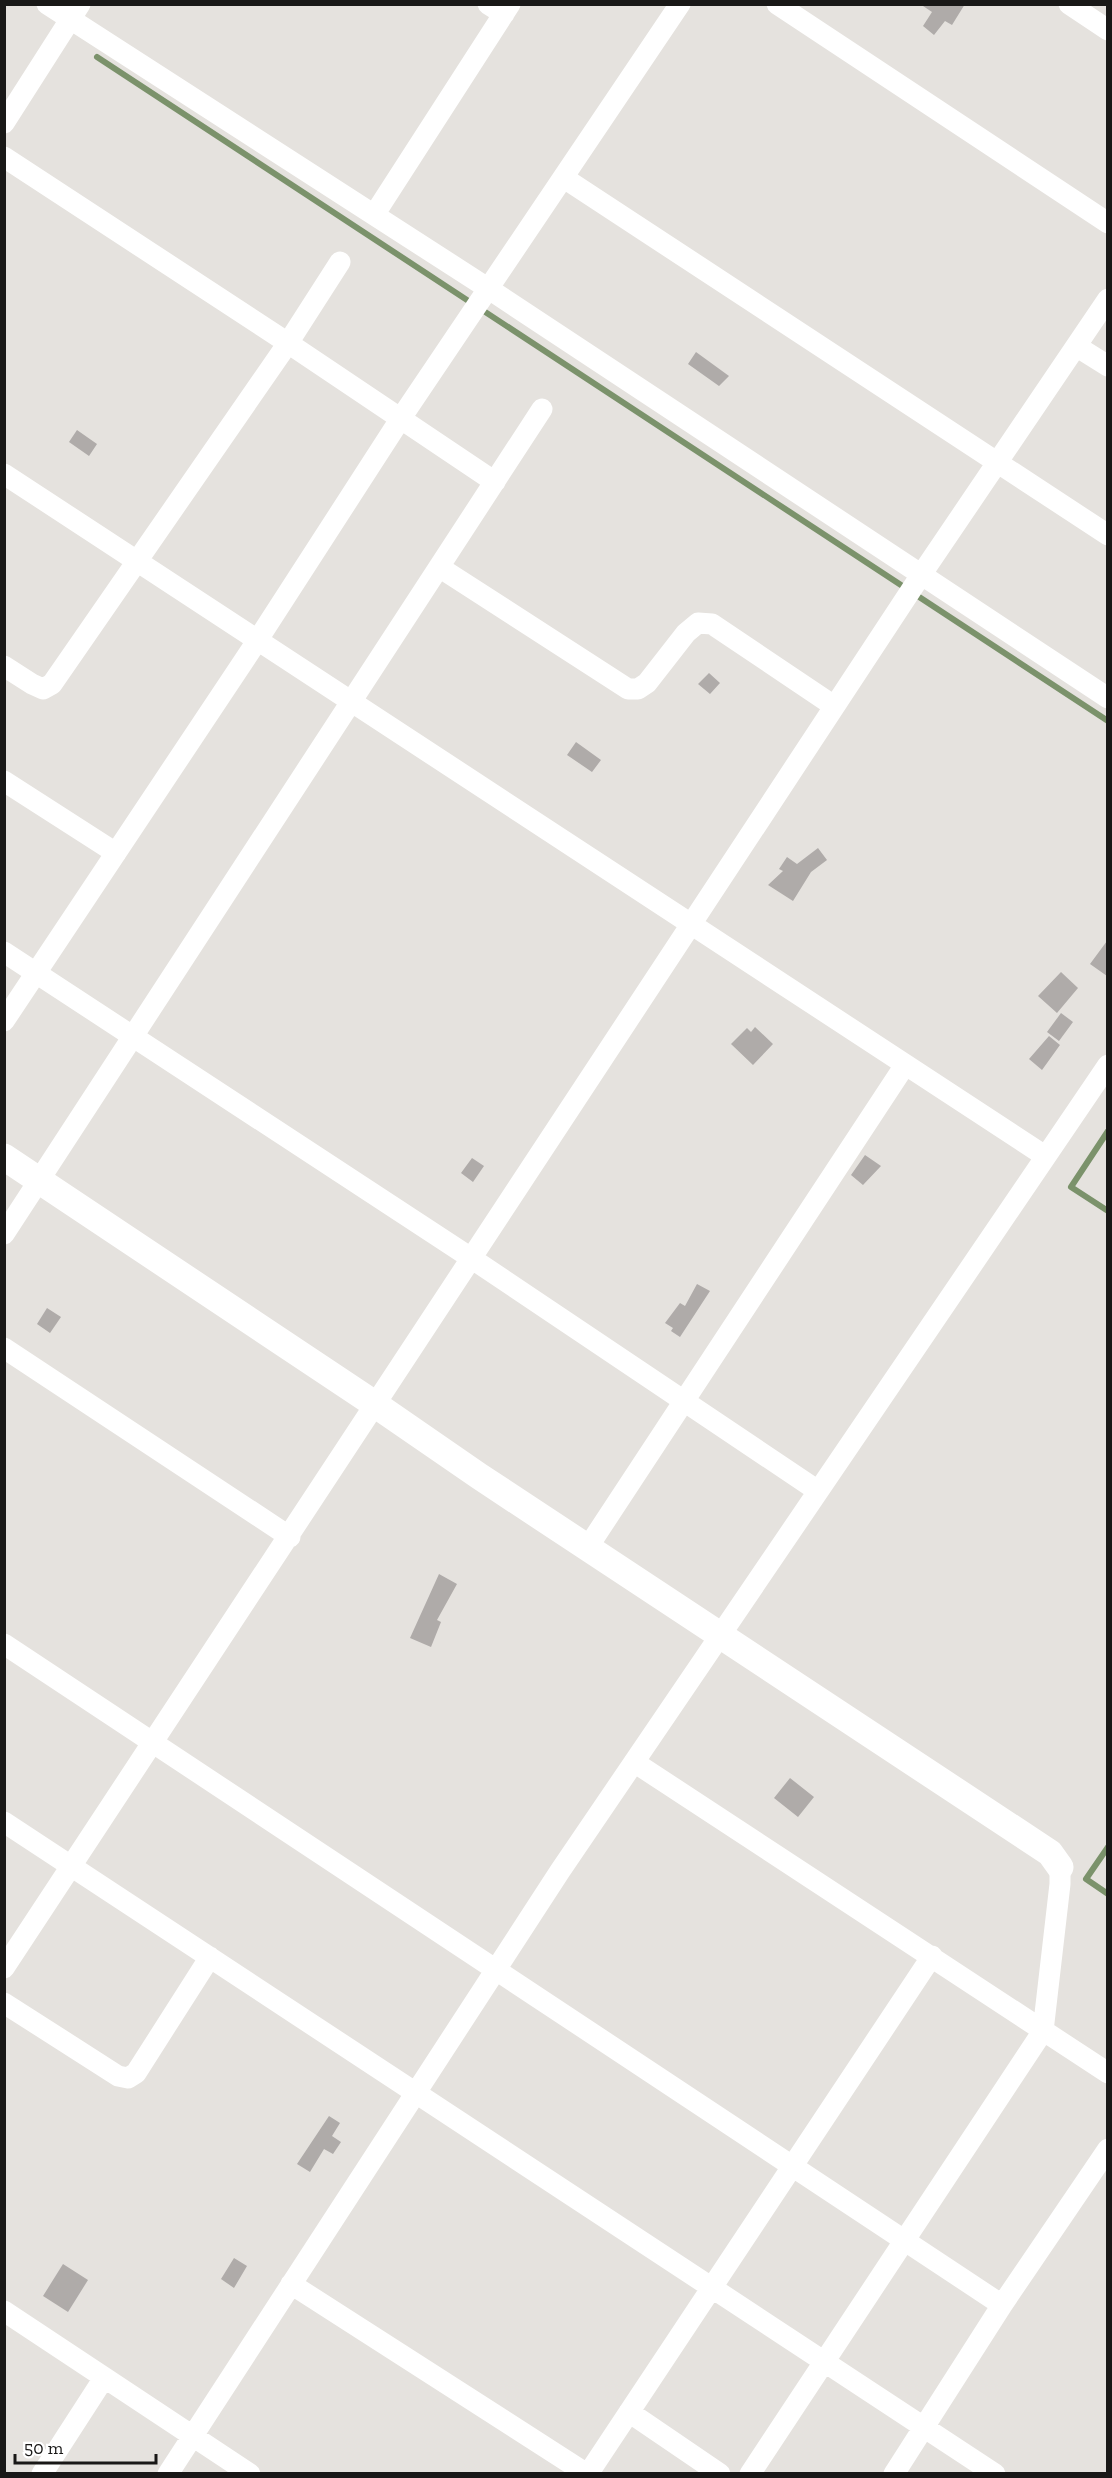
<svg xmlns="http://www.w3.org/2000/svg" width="1112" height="2478" viewBox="0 0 1112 2478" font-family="'Zilla Slab',serif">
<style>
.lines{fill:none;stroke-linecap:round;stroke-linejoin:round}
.stream{stroke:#7b926b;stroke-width:6}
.building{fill:#afaba9}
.minor{stroke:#fff;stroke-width:21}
.tertiary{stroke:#fff;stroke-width:27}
</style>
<rect width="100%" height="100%" fill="#e5e2de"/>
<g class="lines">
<!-- stream -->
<path class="stream" d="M 97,57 L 1108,721
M 1108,1131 L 1071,1187 L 1108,1211
M 1108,1847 L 1086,1879 L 1108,1894"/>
</g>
<!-- building -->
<path class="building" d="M 920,4 L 965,4 L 952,25 L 945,21 L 934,35 L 923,26 L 932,12 Z
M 696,352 L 729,376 L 719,386 L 688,364 Z
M 77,430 L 97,444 L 89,456 L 69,442 Z
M 709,673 L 720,683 L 710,694 L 698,684 Z
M 576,742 L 601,760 L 592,772 L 567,755 Z
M 818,848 L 827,860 L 811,872 L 793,901 L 768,885 L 783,871 L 779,869 L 787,857 L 797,864 Z
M 1107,941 L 1107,976 L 1090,964 Z
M 1061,972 L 1078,988 L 1057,1013 L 1038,996 Z
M 1061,1013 L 1073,1022 L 1059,1041 L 1047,1032 Z
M 755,1027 L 773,1044 L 753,1065 L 731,1044 L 747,1028 L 751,1032 Z
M 1049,1036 L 1060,1045 L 1042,1070 L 1029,1059 Z
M 865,1155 L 881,1166 L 863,1185 L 851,1175 Z
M 472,1158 L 484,1166 L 473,1182 L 461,1173 Z
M 697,1284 L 710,1291 L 680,1337 L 671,1331 L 673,1328 L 665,1323 L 680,1303 L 685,1306 Z
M 47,1308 L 61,1317 L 50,1333 L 37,1324 Z
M 439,1574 L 457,1584 L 437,1620 L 441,1622 L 431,1647 L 410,1638 Z
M 790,1778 L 814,1797 L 798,1817 L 774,1798 Z
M 329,2116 L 340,2123 L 332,2136 L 341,2142 L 333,2154 L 324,2149 L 310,2172 L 297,2164 Z
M 234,2258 L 247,2266 L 234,2288 L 221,2279 Z
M 63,2264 L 88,2280 L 68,2312 L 43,2296 Z"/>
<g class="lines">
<!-- minor -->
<path class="minor" d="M 47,4 L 489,289 L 1108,698
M 488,4 L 504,14
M 777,4 L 1108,223
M 1069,4 L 1108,30
M 4,123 L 80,4
M 4,157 L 288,343 L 495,482
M 564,178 L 1108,535
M 374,215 L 510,4
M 1076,346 L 1108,366
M 4,474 L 1045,1156
M 439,567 L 628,689 L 638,689 L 647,683 L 686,633 L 698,623 L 712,624 L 834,706
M 4,666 L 32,684 L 43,689 L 52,684 L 288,343 L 340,262
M 4,781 L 116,853
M 4,952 L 471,1258 L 818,1491
M 4,1021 L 257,641 L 401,418 L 680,4
M 4,1234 L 542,409
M 4,1348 L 290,1537
M 588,1547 L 905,1065
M 4,1644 L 1002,2305
M 634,1762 L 1108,2073
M 4,1822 L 995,2474
M 4,1968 L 921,575 L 1108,299
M 4,2003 L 118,2076 L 128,2078 L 136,2073 L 210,1957
M 291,2284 L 587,2474
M 4,2311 L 250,2474
M 629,2412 L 720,2474
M 42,2474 L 104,2378
M 168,2474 L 560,1871 L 1108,1065
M 588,2474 L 932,1956
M 750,2474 L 1043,2031 L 1060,1884 L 1060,1867
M 894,2474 L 1002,2305 L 1108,2149"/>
<!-- tertiary -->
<path class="tertiary" d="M 4,1157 L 376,1405 L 479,1476 L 1050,1853 L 1060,1867"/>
</g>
<!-- border -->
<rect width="1112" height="2478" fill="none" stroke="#191817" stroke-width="12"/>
<!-- scale -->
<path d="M15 2454v9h141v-9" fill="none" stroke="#191817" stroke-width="3"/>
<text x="24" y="2454" font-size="18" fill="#191817" stroke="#ffffff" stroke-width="4.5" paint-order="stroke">50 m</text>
</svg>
